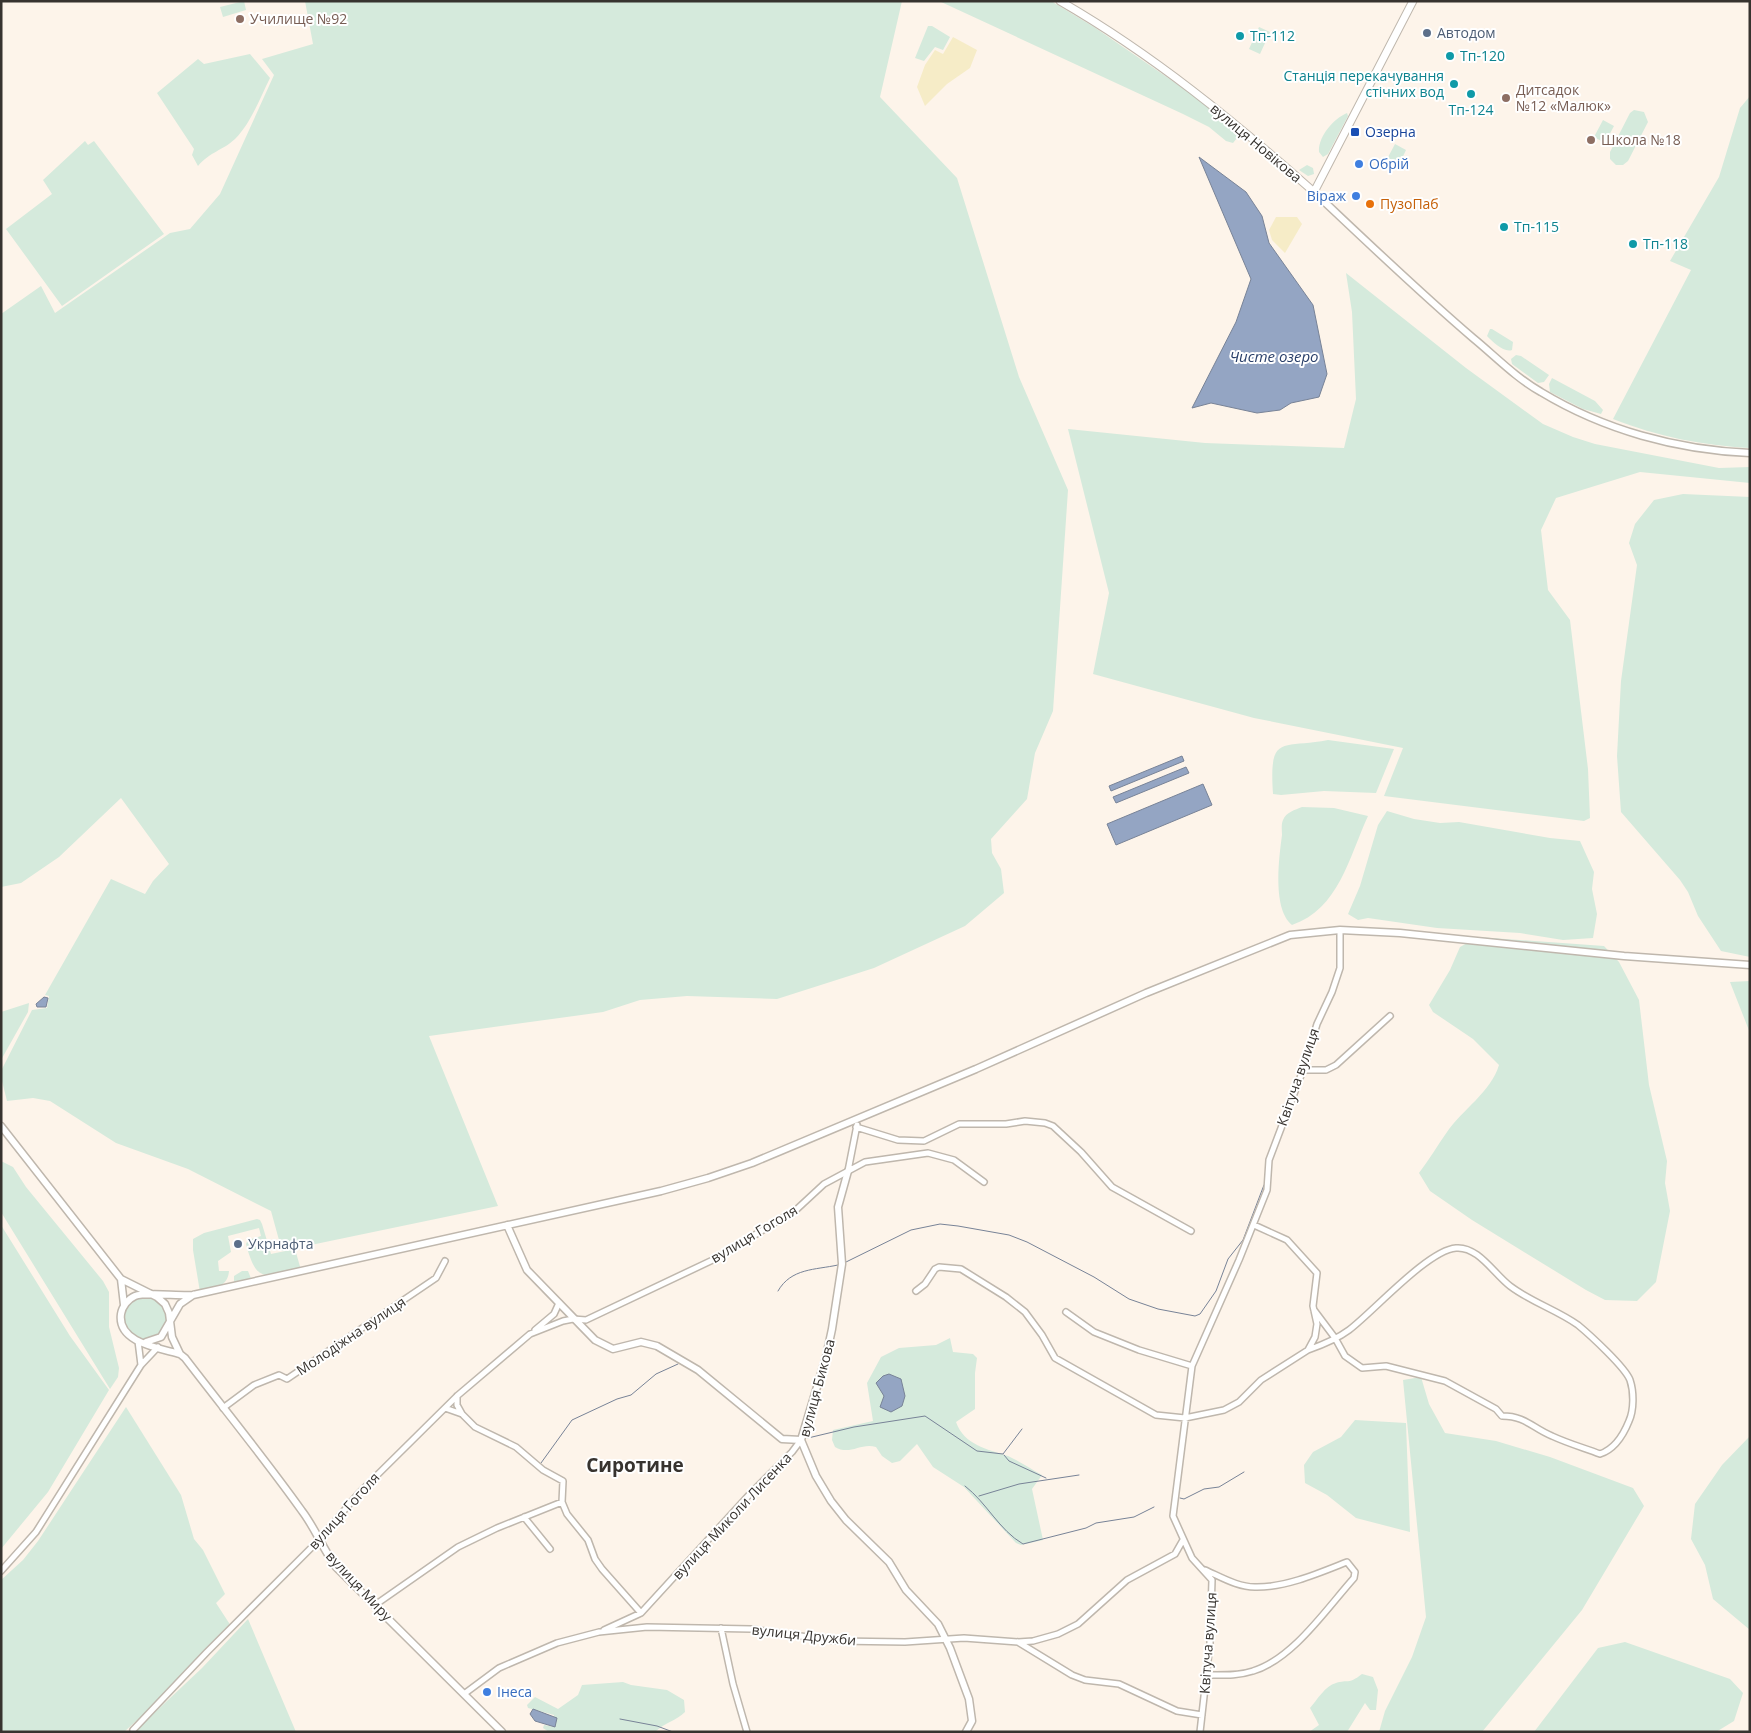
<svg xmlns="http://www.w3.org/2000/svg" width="1751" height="1733" viewBox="0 0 1751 1733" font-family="'Open Sans',sans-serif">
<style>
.green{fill:#d5eadc}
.sand{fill:#f6ecc7}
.water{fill:#94a5c3;stroke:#788397}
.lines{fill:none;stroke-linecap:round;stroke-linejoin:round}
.stream{stroke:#788397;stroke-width:1}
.minor-casing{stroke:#bfb7ad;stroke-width:8}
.tertiary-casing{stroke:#bfb7ad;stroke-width:9}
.secondary-casing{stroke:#bfb7ad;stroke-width:9}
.minor{stroke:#fff;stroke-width:5}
.tertiary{stroke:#fff;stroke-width:6}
.secondary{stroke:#fff;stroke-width:7}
.education-dot{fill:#8d6e63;stroke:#fff;stroke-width:2}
.service-dot{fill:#5c6f8a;stroke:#fff;stroke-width:2}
.culture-dot{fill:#0f9aa8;stroke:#fff;stroke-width:2}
.transit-dot{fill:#1a4fb4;stroke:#fff;stroke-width:2}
.shop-dot{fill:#3f7fe0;stroke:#fff;stroke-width:2}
.food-dot{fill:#e8710a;stroke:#fff;stroke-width:2}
.labels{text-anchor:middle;stroke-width:4;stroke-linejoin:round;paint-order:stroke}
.education-label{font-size:14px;fill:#785e54;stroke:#fff;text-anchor:start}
.service-label{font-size:14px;fill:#4e5e75;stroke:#fff;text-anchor:start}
.culture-label{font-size:14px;fill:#0d838f;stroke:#fff;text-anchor:start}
.transit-label{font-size:14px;fill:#164399;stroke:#fff;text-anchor:start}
.street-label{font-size:14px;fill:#37332f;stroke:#fff}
.shop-label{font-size:14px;fill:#366cbe;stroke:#fff;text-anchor:start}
.food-label{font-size:14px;fill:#c56008;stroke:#fff;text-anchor:start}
.water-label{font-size:15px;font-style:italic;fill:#293f69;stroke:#fff}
.district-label{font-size:19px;font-weight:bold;fill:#37332f;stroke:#fff}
</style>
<rect width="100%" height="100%" fill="#fdf4ea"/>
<!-- green -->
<path class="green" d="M 244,1 L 246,10 L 223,17 L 220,7 Z
M 305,1 L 902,1 L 880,97 L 957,178 L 1019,377 L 1068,490 L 1053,711 L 1035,753 L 1027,799 L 991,839 L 992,853 L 1001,869 L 1004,893 L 965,926 L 874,968 L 777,999 L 687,996 L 640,1000 L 603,1012 L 429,1036 L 498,1206 L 282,1251 L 271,1211 L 188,1169 L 116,1143 L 50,1101 L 33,1098 L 7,1101 L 1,1077 L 2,1069 L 32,1010 L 47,1008 L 49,996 L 45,995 L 111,879 L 145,894 L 153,881 L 169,864 L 121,798 L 59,857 L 21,883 L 1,887 L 1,314 L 41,286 L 55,313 L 170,233 L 190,229 L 220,194 L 274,75 L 262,59 L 313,44 Z
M 939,1 L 1051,1 L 1094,27 L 1190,93 L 1241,133 L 1233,143 L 1226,141 L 1209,127 L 1183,114 Z
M 928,26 L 932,26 L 950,37 L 943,50 L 935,47 L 924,61 L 915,58 Z
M 1259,27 L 1270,32 L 1260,54 L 1249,49 Z
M 250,54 L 270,78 C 260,98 251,123 235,139 C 222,151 211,151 198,166 L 192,155 L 194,149 L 157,93 L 198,59 L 204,64 Z
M 1750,96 L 1750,448 C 1701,445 1659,437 1613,419 L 1691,270 L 1670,261 L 1719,177 L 1740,108 Z
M 1634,110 L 1644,112 L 1648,122 L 1628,161 L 1623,165 L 1616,165 L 1610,159 L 1610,152 L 1630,113 Z
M 1347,113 L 1348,116 L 1328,154 L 1323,157 L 1319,152 C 1318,137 1333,119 1347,113 Z
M 1603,120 L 1614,126 L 1605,143 L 1594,137 Z
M 85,141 L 88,145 L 94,141 L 164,234 L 62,306 L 6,229 L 52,194 L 43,180 Z
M 1395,144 L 1406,150 L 1398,167 L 1386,161 Z
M 1307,165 L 1313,168 L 1314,174 L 1308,176 L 1299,170 Z
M 1346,273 L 1466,368 L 1543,424 L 1573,437 L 1595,444 L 1719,468 L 1750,467 L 1750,483 L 1640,472 L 1556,498 L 1541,530 L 1548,590 L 1570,620 L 1588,769 L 1590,818 L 1584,821 L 1384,796 L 1403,748 L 1254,718 L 1093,674 L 1109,593 L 1068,429 L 1205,443 L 1344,448 L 1356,399 L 1352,312 Z
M 1490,329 L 1492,329 L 1513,342 L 1512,350 C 1504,353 1493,342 1487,336 Z
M 1516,355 L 1521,356 L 1549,375 L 1544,382 L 1538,383 L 1512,364 L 1511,359 Z
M 1552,378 L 1595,401 L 1603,410 L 1601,414 L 1583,409 L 1550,392 L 1549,384 Z
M 1683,494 L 1750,497 L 1750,957 L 1721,951 L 1698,916 L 1688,892 L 1680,880 L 1621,812 L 1617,756 L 1621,681 L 1637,565 L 1629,543 L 1635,524 L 1654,500 Z
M 1328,740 L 1394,749 L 1376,793 L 1324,791 L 1281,795 L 1273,794 C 1269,733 1281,749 1328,740 Z
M 1302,807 L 1334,808 L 1368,816 C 1349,857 1339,909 1292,925 C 1272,909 1279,858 1282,835 C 1282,831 1281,824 1283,820 C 1286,812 1295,810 1302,807 Z
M 1387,811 L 1414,819 L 1440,823 L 1459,822 L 1550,838 L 1580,841 L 1594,872 L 1592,889 L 1597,914 L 1593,938 L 1563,940 L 1520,933 L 1437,928 L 1368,918 L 1358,920 L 1348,914 L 1360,886 L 1378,825 Z
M 1478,937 L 1604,946 L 1619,962 L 1639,1000 L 1649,1085 L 1667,1161 L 1665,1183 L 1670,1211 L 1656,1282 L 1637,1301 L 1605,1300 L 1586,1290 L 1472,1220 L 1430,1191 L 1419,1173 C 1429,1160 1437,1146 1447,1132 C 1462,1110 1491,1092 1499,1065 L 1473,1039 L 1433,1012 L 1429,1005 L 1450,970 L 1460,947 Z
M 1750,981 L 1750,1033 L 1730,982 Z
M 29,1003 L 28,1012 L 1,1060 L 1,1012 Z
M 1,1161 L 13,1167 L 26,1187 L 103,1281 L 109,1292 L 109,1327 L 119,1368 L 118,1377 L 110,1389 L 1,1212 Z
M 257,1219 L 260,1220 L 262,1224 L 271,1254 L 295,1249 L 301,1270 C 265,1276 257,1285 246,1244 L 248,1240 L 261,1236 L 259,1228 L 228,1236 L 231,1252 L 218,1261 L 219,1271 L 229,1271 C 228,1287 214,1288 200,1292 L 193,1250 L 193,1239 L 204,1233 Z
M 1,1225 L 70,1336 L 109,1390 L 48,1492 L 1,1549 Z
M 242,1271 L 248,1271 L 252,1281 L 234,1283 L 234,1276 Z
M123 1318a22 22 0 1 1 44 0a22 22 0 1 1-44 0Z
M 950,1338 L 953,1352 L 973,1354 L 977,1358 L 975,1373 L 975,1409 L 956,1422 C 964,1445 987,1449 1008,1456 C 1019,1461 1031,1469 1042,1475 L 1032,1489 L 1043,1540 L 1021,1545 L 1016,1543 L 964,1487 L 933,1467 L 917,1444 L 900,1461 L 892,1463 L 882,1456 L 876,1447 C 861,1442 850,1456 835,1447 L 832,1440 L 833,1430 L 873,1421 L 867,1383 L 881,1357 L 899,1348 L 936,1345 Z
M 1421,1377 L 1429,1404 L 1445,1433 L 1496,1441 L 1550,1457 L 1633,1488 L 1644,1506 L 1582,1610 L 1482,1732 L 1379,1732 L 1385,1711 L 1412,1657 L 1426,1617 L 1403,1380 Z
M 126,1407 L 181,1495 L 194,1539 L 203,1550 L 225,1594 L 216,1603 L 231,1626 L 179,1682 L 124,1732 L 1,1732 L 1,1580 L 23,1560 L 38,1541 Z
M 1355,1420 L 1406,1423 L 1410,1532 L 1356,1518 L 1327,1495 L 1305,1483 L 1304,1465 L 1313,1452 L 1341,1437 Z
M 1750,1436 L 1750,1630 L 1713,1599 L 1705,1565 L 1691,1539 L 1695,1504 L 1722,1465 Z
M 248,1619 L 296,1732 L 134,1732 L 202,1668 Z
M 1625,1642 L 1730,1679 L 1743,1693 L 1734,1721 L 1716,1732 L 1534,1732 L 1598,1648 Z
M 1362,1674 L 1373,1677 L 1378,1690 L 1376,1710 L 1370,1710 L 1365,1703 L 1347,1732 L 1309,1732 L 1319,1725 L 1310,1708 C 1317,1700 1325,1686 1336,1683 C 1348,1679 1348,1685 1362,1674 Z
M 623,1682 L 631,1685 L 667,1690 L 684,1700 L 685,1712 C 676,1721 665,1722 655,1732 L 549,1732 L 543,1728 L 544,1725 L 555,1727 L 554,1715 L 528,1708 L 527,1705 L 535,1697 L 558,1709 L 578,1695 L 582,1685 Z"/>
<!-- sand -->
<path class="sand" d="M 953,37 L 977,50 L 970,68 L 947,84 L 925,106 L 917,87 L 925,65 L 935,50 L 943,54 Z
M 1276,217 L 1297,217 L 1302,224 L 1285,253 L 1272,240 L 1269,230 Z"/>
<!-- water -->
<path class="water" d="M 1199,157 L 1246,192 L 1262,216 L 1269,243 L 1313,305 L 1327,374 L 1319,397 L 1291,403 L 1280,410 L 1257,413 L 1211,403 L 1192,408 L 1236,322 L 1251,279 Z
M 1182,756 L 1184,761 L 1111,791 L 1109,786 Z
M 1186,767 L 1189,773 L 1116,803 L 1113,797 Z
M 1203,784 L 1212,805 L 1116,845 L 1107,824 Z
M 44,997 L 48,998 L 46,1007 L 37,1007 L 36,1004 Z
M 889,1374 L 901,1379 L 905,1396 L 902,1406 L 891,1412 L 880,1407 L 884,1396 L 876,1383 L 883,1376 Z
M 533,1709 L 557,1718 L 555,1727 L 535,1721 L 530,1714 Z"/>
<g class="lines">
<!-- stream -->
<path class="stream" d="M 844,1263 L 911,1230 L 940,1224 L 958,1226 L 1009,1235 L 1027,1242 L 1094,1277 L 1129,1299 L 1158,1309 L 1195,1316 L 1200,1314 L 1216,1291 L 1228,1259 L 1243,1240 L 1264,1185
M 778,1291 C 791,1268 815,1270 838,1265
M 808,1438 L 854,1427 L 925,1416 L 977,1451 L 1003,1454 L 1022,1429
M 1004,1455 L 1009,1461 L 1046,1478
M 541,1463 L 572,1420 L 617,1399 L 631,1395 L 656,1374 L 678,1364
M 965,1486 C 987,1503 999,1530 1023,1544 L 1086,1528 L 1096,1523 L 1134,1517 L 1154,1507
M 979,1496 L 1019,1484 L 1079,1475
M 1180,1498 L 1184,1499 L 1204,1489 L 1219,1487 L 1244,1472
M 620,1719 L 657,1726 L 673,1732"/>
<!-- minor casing -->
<g class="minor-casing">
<path id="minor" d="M 1303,1070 L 1326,1070 L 1336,1065 L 1390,1016
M 856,1127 L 898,1140 L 924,1141 L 959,1124 L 1006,1124 L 1025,1121 L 1045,1123 L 1053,1126 L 1081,1152 L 1112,1187 L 1191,1231
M 848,1171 L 857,1125
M 916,1291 L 925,1284 L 935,1269 L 939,1267 L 961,1269 L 1006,1297 L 1025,1312 L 1042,1335 L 1055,1358 L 1156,1415 L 1185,1418 L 1224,1410 L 1239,1402 L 1261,1380 L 1308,1350 L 1315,1337 L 1317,1324 L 1313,1306 L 1317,1273 L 1287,1240 L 1254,1225
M 1066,1312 L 1094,1332 L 1139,1350 L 1192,1366
M 535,1330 L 554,1314 L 559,1303
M 138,1341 L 141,1365
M 1308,1350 C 1322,1345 1337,1339 1349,1330 C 1373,1312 1428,1250 1456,1248 C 1478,1246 1494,1274 1510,1286 C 1531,1302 1557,1310 1578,1325 C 1590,1335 1625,1367 1630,1380 C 1634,1392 1634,1410 1629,1421 C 1623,1436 1615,1449 1600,1454 C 1584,1448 1567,1443 1552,1436 C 1532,1428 1526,1416 1502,1416 L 1496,1409 L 1445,1381 L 1386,1366 L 1362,1368 L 1345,1356 L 1335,1338 L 1314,1310
M 457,1396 L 457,1405 L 462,1414
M 223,1408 L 254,1385 L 279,1375 L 287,1379 L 436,1278 L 445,1261
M 445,1408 L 462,1414 L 475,1427 L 516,1447 L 543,1470 L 563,1481 L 562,1502 L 567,1514 L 588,1540 L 595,1559 L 602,1569 L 641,1613
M 524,1517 L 550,1549
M 1205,1570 C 1221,1577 1239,1588 1257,1587 C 1287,1587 1319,1573 1347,1562 L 1355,1572 L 1354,1578 C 1327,1608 1293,1659 1253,1671 C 1238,1676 1222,1675 1207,1675
M 1,1571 L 36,1532 L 141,1365 L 158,1347
M 375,1605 L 458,1547 L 497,1528 L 562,1502
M 721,1628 L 733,1684 L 747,1732
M 604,1630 L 641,1613 L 749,1495 L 792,1452 L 801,1440
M 1018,1642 L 1072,1675 L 1085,1680 L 1119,1684 L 1177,1711 L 1202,1715
M 464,1694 L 499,1668 L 557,1643 L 599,1632 L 647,1627 L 751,1629 L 836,1641 L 905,1642 L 964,1638 L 1018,1642 L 1033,1641 L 1058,1634 L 1078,1624 L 1127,1580 L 1175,1554 L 1183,1540
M 133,1730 L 207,1652 L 319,1540 L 358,1494 L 457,1396 L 530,1334 L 563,1321 L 573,1319 L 586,1320 L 719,1257 L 797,1209 L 824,1184 L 865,1162 L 928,1153 L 954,1160 L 984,1182
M 1200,1732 L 1210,1643 L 1212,1580 L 1192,1558 L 1173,1516 L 1192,1366 L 1239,1260 L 1267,1190 L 1269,1160 L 1303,1070 L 1317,1024 L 1332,992 L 1340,968 L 1340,930"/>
</g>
<!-- tertiary casing -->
<g class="tertiary-casing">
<path id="tertiary" d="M 1314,192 C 1366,241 1418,291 1473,338 C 1495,356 1516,378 1541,392 C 1604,430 1677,450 1750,453
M 1,1126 L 121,1279 L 157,1297 L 165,1304 L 169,1313 L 172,1337 L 180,1354
M 848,1171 L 838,1207 L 842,1264 L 832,1329 L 826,1357 L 801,1440 L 816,1476 L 831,1501 L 846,1520 L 889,1562 L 906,1590 L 938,1624 L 950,1648 L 969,1699 L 972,1721 L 966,1732
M 507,1225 L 527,1270 L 595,1340 L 613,1349 L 641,1342 L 657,1346 L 698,1370 L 782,1439 L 801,1440
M 121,1279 L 124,1305
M 146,1342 L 161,1337 L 180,1304 L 193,1295
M 502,1732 L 336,1567 C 323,1549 315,1528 302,1511 C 265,1459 224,1409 185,1358 L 180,1354 C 159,1348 117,1343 121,1314 C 122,1307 128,1299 135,1296 C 145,1292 178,1296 193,1295 L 661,1191 L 708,1178 L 752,1163 L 976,1069 L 1146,993 L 1290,935 L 1340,930 L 1400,933 L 1624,956 L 1750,965"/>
</g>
<!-- secondary casing -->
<g class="secondary-casing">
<path id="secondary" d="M 1060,1 C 1152,54 1234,121 1314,192 L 1413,1"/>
</g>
<!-- minor -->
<use href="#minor" class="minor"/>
<!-- tertiary -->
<use href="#tertiary" class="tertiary"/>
<!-- secondary -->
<use href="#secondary" class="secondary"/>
</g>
<!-- markers -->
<g class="education-dot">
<circle cx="240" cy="19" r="5"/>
<circle cx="1506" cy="98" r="5"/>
<circle cx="1591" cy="140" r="5"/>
</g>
<g class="service-dot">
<circle cx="1427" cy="33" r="5"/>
<circle cx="238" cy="1244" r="5"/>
</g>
<g class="culture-dot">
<circle cx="1240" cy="36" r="5"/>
<circle cx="1450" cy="56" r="5"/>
<circle cx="1454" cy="84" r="5"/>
<circle cx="1471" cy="94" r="5"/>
<circle cx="1504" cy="227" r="5"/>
<circle cx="1633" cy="244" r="5"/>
</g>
<rect class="transit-dot" x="1350" y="127" width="10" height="10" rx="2.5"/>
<g class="shop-dot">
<circle cx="1359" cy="164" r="5"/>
<circle cx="1356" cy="196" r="5"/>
<circle cx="487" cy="1692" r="5"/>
</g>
<circle class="food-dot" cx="1370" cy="204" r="5"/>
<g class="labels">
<!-- education labels -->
<g class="education-label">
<text x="250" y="24">Училище №92</text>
<text x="1516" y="95">Дитсадок<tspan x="1516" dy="16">№12 «Малюк»</tspan></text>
<text x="1601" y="145">Школа №18</text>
</g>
<!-- service labels -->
<g class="service-label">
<text x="1437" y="38">Автодом</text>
<text x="248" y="1249">Укрнафта</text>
</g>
<!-- culture labels -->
<g class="culture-label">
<text x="1250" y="41">Тп-112</text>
<text x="1460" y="61">Тп-120</text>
<text x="1444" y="81" text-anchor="end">Станція перекачування<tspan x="1444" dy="16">стічних вод</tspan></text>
<text x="1471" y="115" text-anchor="middle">Тп-124</text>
<text x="1514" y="232">Тп-115</text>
<text x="1643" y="249">Тп-118</text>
</g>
<!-- transit labels -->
<g class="transit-label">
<text x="1365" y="137">Озерна</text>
</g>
<!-- street labels -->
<g class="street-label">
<text transform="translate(1256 143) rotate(40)" y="5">вулиця Новікова</text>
<text transform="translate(1298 1077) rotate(-71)" y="5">Квітуча вулиця</text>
<text transform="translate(754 1234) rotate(-31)" y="5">вулиця Гоголя</text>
<text transform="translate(351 1336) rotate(-34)" y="5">Молодіжна вулиця</text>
<text transform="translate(817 1388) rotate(-75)" y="5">вулиця Бикова</text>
<text transform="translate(344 1511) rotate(-48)" y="5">вулиця Гоголя</text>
<text transform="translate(732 1516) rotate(-47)" y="5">вулиця Миколи Лисенка</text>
<text transform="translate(359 1586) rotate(47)" y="5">вулиця Миру</text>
<text transform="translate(804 1635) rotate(6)" y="5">вулиця Дружби</text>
<text transform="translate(1208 1643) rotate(-86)" y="5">Квітуча вулиця</text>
</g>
<!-- shop labels -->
<g class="shop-label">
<text x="1369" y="169">Обрiй</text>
<text x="1346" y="201" text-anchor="end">Віраж</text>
<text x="497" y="1697">Інеса</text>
</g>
<!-- food labels -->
<g class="food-label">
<text x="1380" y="209">ПузоПаб</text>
</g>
<!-- water labels -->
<g class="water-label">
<text x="1274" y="362">Чисте озеро</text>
</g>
<!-- district labels -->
<g class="district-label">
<text x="635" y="1472">Сиротине</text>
</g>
</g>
<!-- border -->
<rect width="1751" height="1733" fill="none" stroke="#37332f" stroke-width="5"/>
</svg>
